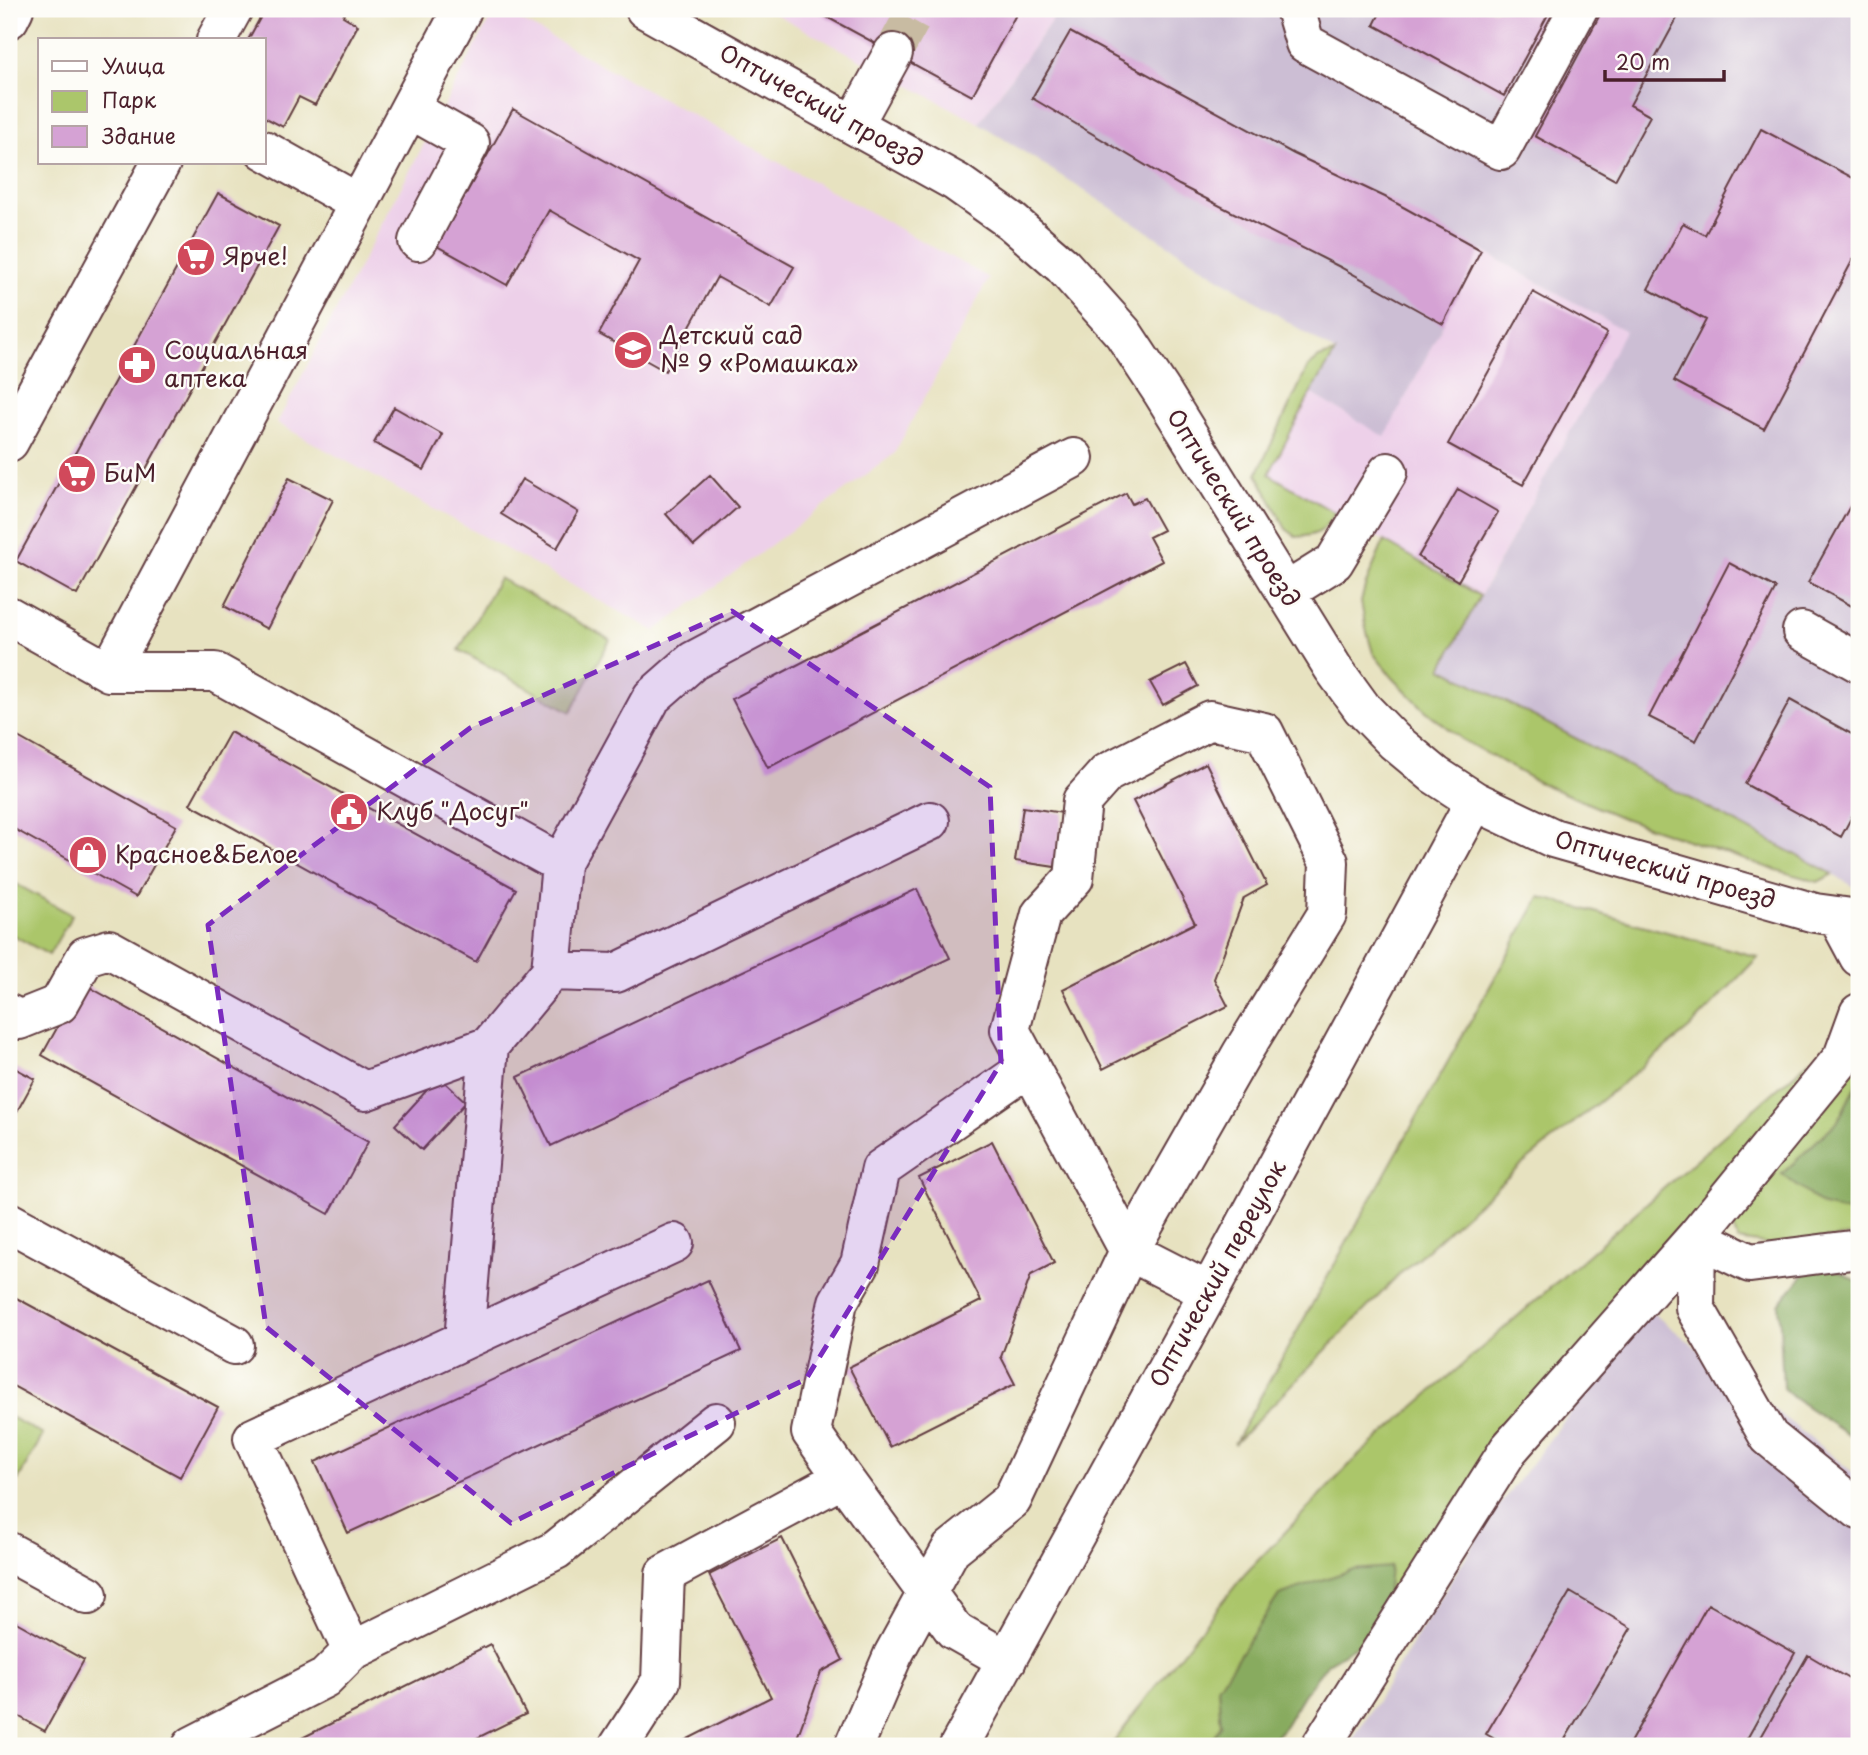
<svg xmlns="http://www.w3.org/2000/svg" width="1868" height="1755" viewBox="0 0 1868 1755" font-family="'Playpen Sans',sans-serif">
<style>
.built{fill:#edd0e9}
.industrial{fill:#ccbed4}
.green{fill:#abc66b;stroke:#7a724b;stroke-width:2}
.forest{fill:#88ab5f;stroke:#696545;stroke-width:2}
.building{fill:#d5a2d4}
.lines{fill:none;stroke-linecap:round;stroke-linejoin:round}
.minor-tunnel{stroke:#c8bba2;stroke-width:38;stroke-dasharray:38 19;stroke-linecap:butt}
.minor-casing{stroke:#623c41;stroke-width:42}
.major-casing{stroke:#623c41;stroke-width:42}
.minor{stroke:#fff;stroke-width:38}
.major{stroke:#fff;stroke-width:38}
.marked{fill:#7b2cbf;fill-opacity:0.2;stroke:#7b2cbf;stroke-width:5;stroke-dasharray:14 9;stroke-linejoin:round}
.labels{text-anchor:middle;stroke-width:5;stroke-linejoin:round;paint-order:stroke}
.street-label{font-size:24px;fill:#4a1f2b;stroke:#fdfcf7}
.poi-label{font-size:24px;fill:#4a1f2b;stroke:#fdfcf7;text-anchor:start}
</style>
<rect width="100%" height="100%" fill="#fdfcf7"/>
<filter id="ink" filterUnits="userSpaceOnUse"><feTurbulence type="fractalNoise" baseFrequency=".0143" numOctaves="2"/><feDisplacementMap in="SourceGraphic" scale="14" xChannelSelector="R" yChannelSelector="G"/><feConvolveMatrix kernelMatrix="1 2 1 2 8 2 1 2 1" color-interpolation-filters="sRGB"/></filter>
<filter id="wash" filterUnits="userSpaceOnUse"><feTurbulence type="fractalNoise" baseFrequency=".00686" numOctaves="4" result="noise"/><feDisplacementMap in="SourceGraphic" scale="28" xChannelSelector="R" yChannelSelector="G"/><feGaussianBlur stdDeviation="1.57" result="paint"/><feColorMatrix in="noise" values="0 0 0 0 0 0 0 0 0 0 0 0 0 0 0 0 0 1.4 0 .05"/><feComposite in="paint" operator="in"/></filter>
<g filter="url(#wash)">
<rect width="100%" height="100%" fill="#e7e2c0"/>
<!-- built -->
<path class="built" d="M 495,9 L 500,9 L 989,278 L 894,454 L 655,631 L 277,423 Z
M 766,9 L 1060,9 L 979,123 Z
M 1481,250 L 1626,331 L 1480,596 L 1269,475 L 1311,393 L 1385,436 Z"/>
<!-- industrial -->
<path class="industrial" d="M 1060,9 L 1859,9 L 1859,889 L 1441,668 L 1625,331 L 1481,250 L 1385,437 L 1311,393 L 1335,352 L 979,123 Z
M 1649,1310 L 1859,1477 L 1859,1746 L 1349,1746 L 1491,1516 Z"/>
<!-- green -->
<path class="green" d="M 1335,353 L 1311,393 L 1269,474 L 1335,513 C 1322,532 1322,534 1297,537 L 1286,529 L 1257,474 L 1308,367 L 1319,358 Z
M 1384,541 L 1480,596 L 1442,668 L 1833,874 L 1818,882 L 1760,865 L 1620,817 L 1538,782 L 1461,739 L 1425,710 L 1393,678 L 1373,653 L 1366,629 L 1361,602 L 1365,586 Z
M 499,578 L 610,640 L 571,712 L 459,650 Z
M 9,880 L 72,915 L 49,955 L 9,933 Z
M 1540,897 L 1758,957 L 1690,1028 L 1519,1167 L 1402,1272 L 1234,1444 Z
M 1859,1057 L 1859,1079 L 1838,1121 L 1782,1174 L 1848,1212 L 1859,1207 L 1859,1235 L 1770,1245 L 1738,1240 L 1729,1219 Z
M 1823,1058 L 1386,1608 L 1389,1567 L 1218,1687 L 1221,1725 L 1208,1746 L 1111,1746 L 1147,1697 L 1244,1575 L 1357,1457 L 1809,1061 Z
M 9,1416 L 43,1435 L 18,1480 L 9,1474 Z"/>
<!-- forest -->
<path class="forest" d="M 1859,1079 L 1859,1207 L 1848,1212 L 1823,1206 L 1782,1174 L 1838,1121 Z
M 1826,1264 L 1859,1282 L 1859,1442 L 1794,1398 L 1783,1388 L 1779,1304 L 1806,1272 Z
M 1390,1567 L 1386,1608 L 1364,1641 L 1329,1662 L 1303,1695 L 1282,1730 L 1265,1746 L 1208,1746 L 1221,1725 L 1218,1687 L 1279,1595 L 1351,1570 Z"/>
<g id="blocks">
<!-- building -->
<path class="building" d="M 265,9 L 347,9 L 343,16 L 358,25 L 315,105 L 299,97 L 283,127 L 264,117 L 264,40 L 248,40 Z
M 812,9 L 1019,9 L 972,96 Z
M 1382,9 L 1551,9 L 1504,96 L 1374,25 Z
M 1603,9 L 1682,9 L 1630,105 L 1650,116 L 1615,180 L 1535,136 Z
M 1070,32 L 1294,154 L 1385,197 L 1481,250 L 1443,324 L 1340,267 L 1179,185 L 1032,98 Z
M 513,109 L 794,267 L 771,307 L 717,277 L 665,371 L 599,334 L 639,261 L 549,210 L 507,285 L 437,246 Z
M 1761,129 L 1859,181 L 1859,248 L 1764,429 L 1674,381 L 1706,320 L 1648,289 L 1683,223 L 1705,235 Z
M 218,193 L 279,226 L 77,595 L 16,561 Z
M 1533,292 L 1607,333 L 1523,485 L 1448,444 Z
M 394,407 L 443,435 L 424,470 L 374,443 Z
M 710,475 L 738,507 L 694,546 L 666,514 Z
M 289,478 L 333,500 L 267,629 L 224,606 Z
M 522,479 L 578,512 L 557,548 L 501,514 Z
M 1458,489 L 1498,512 L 1458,581 L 1418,557 Z
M 1859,490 L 1859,610 L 1808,582 Z
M 1126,493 L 1132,504 L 1145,498 L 1163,530 L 1149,537 L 1162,561 L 768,768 L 732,699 Z
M 1729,563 L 1776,588 L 1696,741 L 1649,717 Z
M 1186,664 L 1198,686 L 1163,705 L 1150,682 Z
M 1790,700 L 1859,738 L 1859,803 L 1841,837 L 1745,784 Z
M 9,732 L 176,826 L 136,897 L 9,826 Z
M 230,732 L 516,889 L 476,962 L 190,804 Z
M 1206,763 L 1267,885 L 1244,898 L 1214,979 L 1228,1006 L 1103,1069 L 1063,989 L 1195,923 L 1133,801 Z
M 1023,807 L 1063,813 L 1055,867 L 1015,861 Z
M 917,889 L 950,958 L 551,1146 L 518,1077 Z
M 82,983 L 368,1142 L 329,1214 L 42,1055 Z
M 9,1065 L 35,1079 L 9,1126 Z
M 439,1077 L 466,1102 L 422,1150 L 395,1125 Z
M 992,1141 L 1054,1263 L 1031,1275 L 1001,1357 L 1015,1384 L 890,1447 L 849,1367 L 981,1301 L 919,1178 Z
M 708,1280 L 741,1351 L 348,1533 L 315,1462 Z
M 9,1294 L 218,1407 L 180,1477 L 9,1384 Z
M 782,1538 L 843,1660 L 821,1672 L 794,1746 L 674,1746 L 771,1697 L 709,1575 Z
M 1570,1592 L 1631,1628 L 1561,1746 L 1507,1746 L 1486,1734 Z
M 1708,1604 L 1795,1653 L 1743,1746 L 1628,1746 Z
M 9,1618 L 84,1660 L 45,1731 L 9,1711 Z
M 490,1644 L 526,1714 L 461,1746 L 286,1746 Z
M 1808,1655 L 1859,1685 L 1859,1746 L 1756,1746 Z"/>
</g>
</g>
<g filter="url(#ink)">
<use href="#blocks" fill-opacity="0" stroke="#623c41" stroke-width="2"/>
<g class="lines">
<!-- minor-tunnel -->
<path class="minor-tunnel" d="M 893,53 L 917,9"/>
<!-- minor casing -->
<g class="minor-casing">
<path id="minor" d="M 645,9 L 956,182 L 1011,221 L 1063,266 L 1123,333 L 1162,392 L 1333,668 L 1362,708 L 1394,741 L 1435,775 L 1475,801 L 1553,838 L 1815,913 L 1859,919
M 1295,9 L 1305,43 L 1501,150 L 1578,9
M 216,40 L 233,9
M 410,109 L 470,143 L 418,241
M 854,124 L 893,53
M 264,150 L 358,203
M 9,442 L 161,163
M 1286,592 L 1334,562 L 1388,472
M 9,616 L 109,672 L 215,672 L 561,864
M 1802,631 L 1859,663
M 109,672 L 462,10 L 459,9
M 1837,916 L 1859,957
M 551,971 L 616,973 L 930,821
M 9,1014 L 19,1020 L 59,1004 L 86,956 L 109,949 L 365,1091 L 489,1046
M 9,1222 L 234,1345
M 1859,1249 L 1750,1263 L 1696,1237 L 1695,1308 L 1769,1437 L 1859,1510
M 464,1340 L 674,1243
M 843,1478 L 954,1630 L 1007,1660
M 9,1552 L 88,1595
M 352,1651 L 556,1550 L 716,1422
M 192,1746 L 325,1678 L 352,1651 L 253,1438 L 464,1340 L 489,1046 L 551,971 L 561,864 L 652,697 L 693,661 L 1074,458
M 619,1746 L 661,1681 L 665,1574 L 843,1478 L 811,1432 L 838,1302 L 860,1264 L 881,1169 L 1030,1066
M 854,1746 L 893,1655 L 951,1549 L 1012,1500 L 1129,1251 L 1242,1053 L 1327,914 L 1329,862 L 1264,732 L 1210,720 L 1107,773 L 1082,801 L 1074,878 L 1041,914 L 1010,1030 L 1129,1251 L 1209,1292
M 959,1746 L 1209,1292 L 1475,801
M 1321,1746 L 1509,1449 L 1696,1237 L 1843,1057 L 1859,1013"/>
</g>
<!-- major casing -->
<g class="major-casing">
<path id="major" d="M 9,19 L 14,9"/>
</g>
<!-- minor -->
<use href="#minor" class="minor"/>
<!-- major -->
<use href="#major" class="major"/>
</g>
</g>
<!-- marked area -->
<path class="marked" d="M 732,611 L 990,787 L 1001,1063 L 806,1379 L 511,1523 L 266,1327 L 208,925 L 470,728 Z"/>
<!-- icons -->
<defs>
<g id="supermarket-disc" transform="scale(2.0125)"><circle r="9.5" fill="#d1495b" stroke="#fdfcf7"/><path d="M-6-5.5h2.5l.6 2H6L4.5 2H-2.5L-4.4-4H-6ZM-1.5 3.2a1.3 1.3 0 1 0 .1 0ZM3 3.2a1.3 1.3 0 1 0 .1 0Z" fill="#fff"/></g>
<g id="school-disc" transform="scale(2.0125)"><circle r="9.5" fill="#d1495b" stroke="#fdfcf7"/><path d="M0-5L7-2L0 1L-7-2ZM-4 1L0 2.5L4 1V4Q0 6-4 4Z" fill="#fff"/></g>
<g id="pharmacy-disc" transform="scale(2.0125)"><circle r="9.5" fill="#d1495b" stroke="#fdfcf7"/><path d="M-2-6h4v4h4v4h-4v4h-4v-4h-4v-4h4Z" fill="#fff"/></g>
<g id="civic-disc" transform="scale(2.0125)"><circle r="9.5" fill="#d1495b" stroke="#fdfcf7"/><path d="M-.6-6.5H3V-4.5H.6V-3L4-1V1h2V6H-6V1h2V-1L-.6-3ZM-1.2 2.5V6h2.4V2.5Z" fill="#fff"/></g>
<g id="shop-disc" transform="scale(2.0125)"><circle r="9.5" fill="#d1495b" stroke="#fdfcf7"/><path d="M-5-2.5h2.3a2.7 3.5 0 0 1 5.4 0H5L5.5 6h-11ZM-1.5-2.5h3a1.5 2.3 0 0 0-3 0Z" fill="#fff"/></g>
</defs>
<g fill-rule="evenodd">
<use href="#supermarket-disc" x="196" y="257"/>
<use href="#school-disc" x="633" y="350"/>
<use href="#pharmacy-disc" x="137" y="365"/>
<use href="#supermarket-disc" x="77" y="474"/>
<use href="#civic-disc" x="349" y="812"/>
<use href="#shop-disc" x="88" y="855"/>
</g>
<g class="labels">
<!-- street labels -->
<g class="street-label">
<text transform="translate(821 106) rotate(29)" y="8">Оптический проезд</text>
<text transform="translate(1233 508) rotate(58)" y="8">Оптический проезд</text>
<text transform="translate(1665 870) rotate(16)" y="8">Оптический проезд</text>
<text transform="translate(1218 1274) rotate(-61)" y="8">Оптический переулок</text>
</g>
<!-- poi labels -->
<g class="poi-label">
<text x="223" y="265">Ярче!</text>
<text x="660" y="344">Детский сад<tspan x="660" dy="28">№ 9 «Ромашка»</tspan></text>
<text x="164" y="359">Социальная<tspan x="164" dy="28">аптека</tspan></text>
<text x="104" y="482">БиМ</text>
<text x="376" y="820">Клуб "Досуг"</text>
<text x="115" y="863">Красное&amp;Белое</text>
</g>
</g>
<!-- margin -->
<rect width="1868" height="1755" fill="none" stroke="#fdfcf7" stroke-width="35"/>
<!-- legend -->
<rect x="38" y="38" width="228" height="126" fill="#fdfcf7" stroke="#b5a4a5" stroke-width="2"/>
<rect x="52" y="61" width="35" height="10" fill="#ffffff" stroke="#b5a4a5" stroke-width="2"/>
<text x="102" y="74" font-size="21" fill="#4a1f2b">Улица</text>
<rect x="52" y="91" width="35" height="21" fill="#abc66b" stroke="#b5a4a5" stroke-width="2"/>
<text x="102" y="108" font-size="21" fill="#4a1f2b">Парк</text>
<rect x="52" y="126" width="35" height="21" fill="#d5a2d4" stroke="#b5a4a5" stroke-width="2"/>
<text x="102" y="144" font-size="21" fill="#4a1f2b">Здание</text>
<!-- scale -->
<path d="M1605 70v10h119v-10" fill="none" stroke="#4a1f2b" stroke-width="3.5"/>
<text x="1616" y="70" font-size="21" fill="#4a1f2b" stroke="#fdfcf7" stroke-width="5" paint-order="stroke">20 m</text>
</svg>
